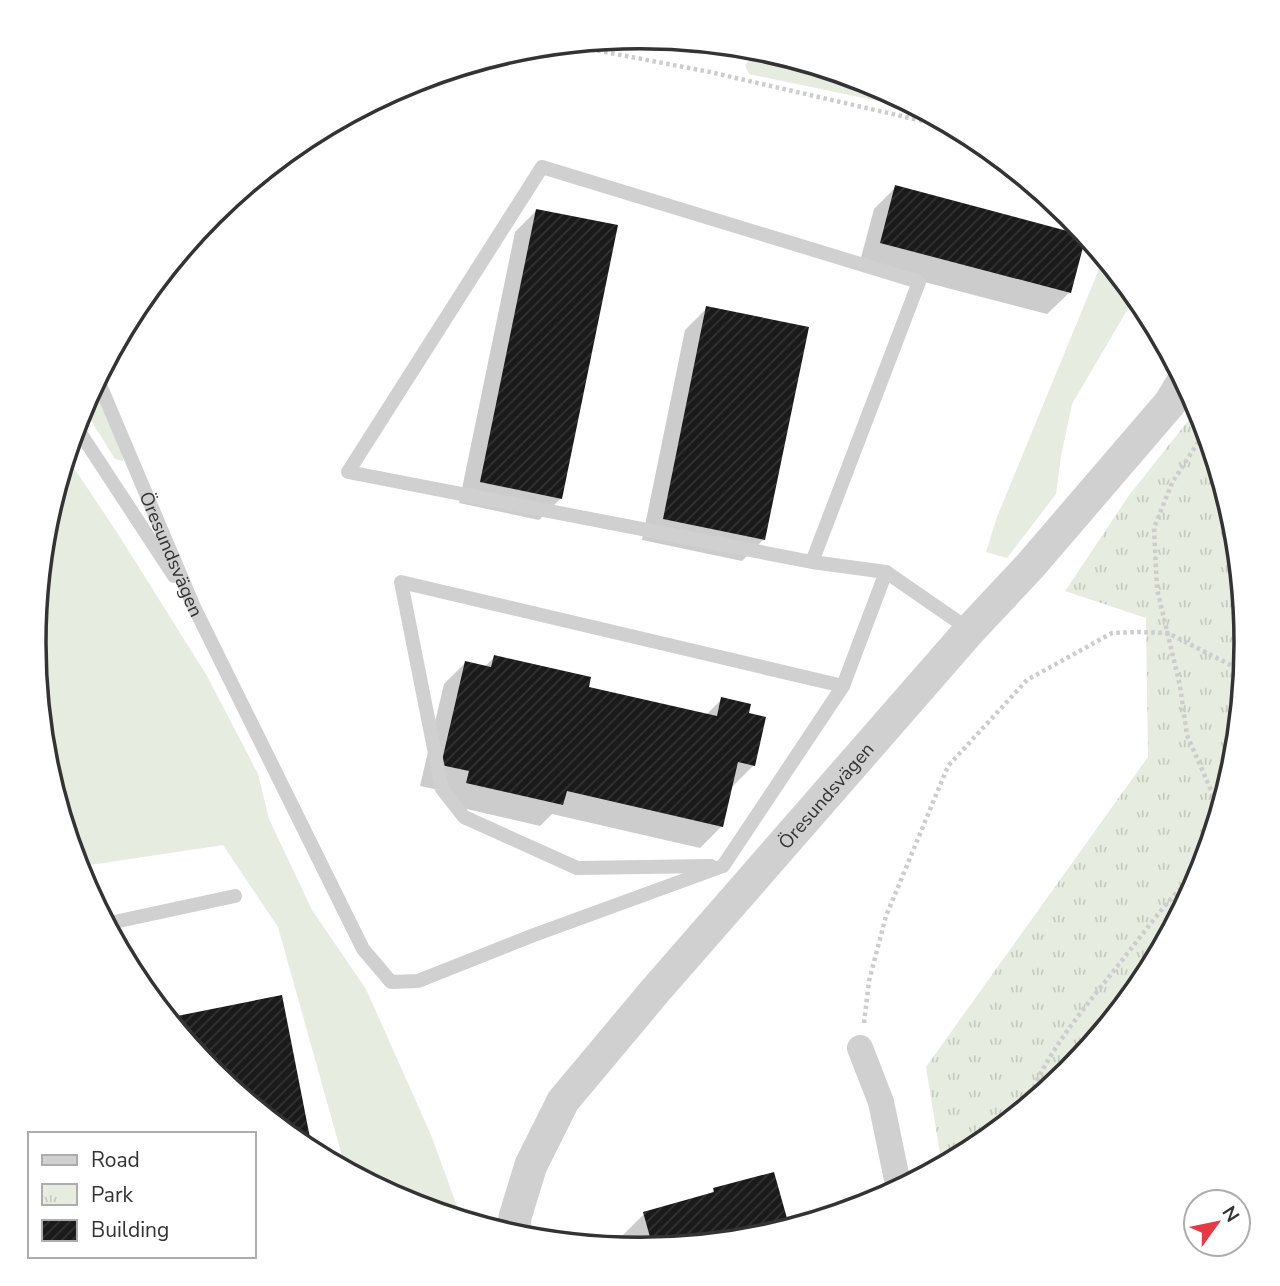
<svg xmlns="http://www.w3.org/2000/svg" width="1280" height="1286" viewBox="0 0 1280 1286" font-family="'Nunito Sans',sans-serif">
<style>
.grass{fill:#e6ecdf}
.park{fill:url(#park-tufts)}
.shadow{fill:#0003}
.building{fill:url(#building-hatch)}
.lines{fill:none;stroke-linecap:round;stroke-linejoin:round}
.path{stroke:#cdcdcd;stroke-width:4.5;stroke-dasharray:3.5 3.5;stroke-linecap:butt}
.service{stroke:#d0d0d0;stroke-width:14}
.minor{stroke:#d0d0d0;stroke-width:26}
.tertiary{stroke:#d0d0d0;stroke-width:33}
.labels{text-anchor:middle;stroke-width:7;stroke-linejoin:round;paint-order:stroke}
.street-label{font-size:19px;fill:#333;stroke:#fff}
.rim{fill:none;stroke:#333;stroke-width:3.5}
</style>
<defs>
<pattern id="park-tufts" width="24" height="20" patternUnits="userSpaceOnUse" patternTransform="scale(1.75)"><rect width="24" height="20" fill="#e6ecdf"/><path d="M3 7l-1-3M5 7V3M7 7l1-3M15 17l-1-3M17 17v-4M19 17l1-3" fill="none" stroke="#c6cbc0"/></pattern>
<pattern id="building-hatch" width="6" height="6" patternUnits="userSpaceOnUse" patternTransform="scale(1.75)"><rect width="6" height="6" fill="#1a1a1a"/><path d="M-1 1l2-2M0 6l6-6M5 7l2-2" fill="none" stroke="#333"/></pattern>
</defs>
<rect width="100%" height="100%" fill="#fff"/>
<!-- grass -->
<path class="grass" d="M 753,57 L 880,87 L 926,111 L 749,74 L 745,65 Z
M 1104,257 L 1136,295 L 1072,404 L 1061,456 L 1056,494 L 1007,558 L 986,552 L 997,517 Z
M 92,387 C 101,404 126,442 123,461 L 115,459 L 82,406 Z
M 66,456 L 118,534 L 207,676 L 258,774 L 269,819 L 312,910 L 366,989 L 431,1135 L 462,1220 L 407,1203 L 346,1170 L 278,927 L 223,845 L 77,867 L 45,761 L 33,643 L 45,524 Z"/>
<!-- park -->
<path class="park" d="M 1199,407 L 1235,525 L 1247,643 L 1235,762 L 1200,876 L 1144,980 L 1069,1072 L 977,1148 L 942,1166 L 926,1067 L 1148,757 L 1146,618 L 1065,591 L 1130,494 Z"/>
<!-- shadow -->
<path class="shadow" d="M 896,187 L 1069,293 L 1047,314 L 859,265 L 874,209 Z
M 537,210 L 561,498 L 539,520 L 459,503 L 515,232 Z
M 707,308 L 764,539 L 742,561 L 642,540 L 685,330 Z
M 495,657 L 587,689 L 705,716 L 722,699 L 747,715 L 754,765 L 732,787 L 722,826 L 700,848 L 552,814 L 540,826 L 445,804 L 448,792 L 420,786 L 444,684 L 465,663 L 484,667 Z
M 280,997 L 311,1152 L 303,1147 L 211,1072 L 168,1020 Z
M 714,1190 L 788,1229 L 758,1238 L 640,1250 L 625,1248 L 622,1236 L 644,1214 L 708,1196 Z"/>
<!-- building -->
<path class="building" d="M 895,185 L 1086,236 L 1071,293 L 880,243 Z
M 536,209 L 618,225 L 562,499 L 480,482 Z
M 706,306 L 809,327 L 765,540 L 663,519 Z
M 494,655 L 591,677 L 589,687 L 717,716 L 721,697 L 751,704 L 749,713 L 766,717 L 755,766 L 738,762 L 723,827 L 567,791 L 563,805 L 466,783 L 469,771 L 441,765 L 465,661 L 491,667 Z
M 282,995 L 313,1153 L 303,1147 L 211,1072 L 167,1018 Z
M 774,1172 L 790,1229 L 758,1238 L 653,1248 L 643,1212 L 714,1192 L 713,1188 Z"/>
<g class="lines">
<!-- path -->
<path class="path" d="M 563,44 L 710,72 L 962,130
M 1206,430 L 1172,483 L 1154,528 L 1157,589 L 1180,686 L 1187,735 L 1220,811
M 864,1023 L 869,981 L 886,916 L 948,766 L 1027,680 L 1112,633 L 1138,632 L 1168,633 L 1244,672
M 1026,1107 C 1044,1055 1082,1011 1116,968 C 1144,933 1169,896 1203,867"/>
<!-- service -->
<g class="service">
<path id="s1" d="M 97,378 L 194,607 L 363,949 L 391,982 L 418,981 L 534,935 L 723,866 L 843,686 L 886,572 L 970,630"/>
<path d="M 75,425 L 174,576"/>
<path d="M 812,562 L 919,282 L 542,167 L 348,472 L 812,562 L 886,572"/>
<path d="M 711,866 L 577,868 L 464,817 L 442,789 L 401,582 L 843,686"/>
<path d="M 105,924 L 235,896"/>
</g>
<!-- minor -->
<path class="minor" d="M 860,1048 L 881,1102 L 899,1189"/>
<!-- tertiary -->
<path class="tertiary" id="s2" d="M 514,1236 L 515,1217 L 531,1165 L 563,1101 L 655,991 L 970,630 L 1030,566 L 1170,403 L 1184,380"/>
</g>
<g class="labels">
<!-- street labels -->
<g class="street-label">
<text dy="7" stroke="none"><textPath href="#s1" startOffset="191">Öresundsvägen</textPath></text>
<text dy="7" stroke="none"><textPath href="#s2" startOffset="548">Öresundsvägen</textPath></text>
</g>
</g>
<!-- crop -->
<path d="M0 0H1280V1286H0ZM46 643a594 594 0 1 1 1188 0a594 594 0 1 1-1188 0Z" fill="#fff" fill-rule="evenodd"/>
<path class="rim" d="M46 643a594 594 0 1 1 1188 0a594 594 0 1 1-1188 0Z"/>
<!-- legend -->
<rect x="28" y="1132" width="228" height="126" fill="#ffffff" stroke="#adadad" stroke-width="2"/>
<rect x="42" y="1155" width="35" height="10" fill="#d0d0d0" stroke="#adadad" stroke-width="2"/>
<text x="91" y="1167" font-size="21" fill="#333333">Road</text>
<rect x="42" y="1184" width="35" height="21" fill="url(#park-tufts)" stroke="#adadad" stroke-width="2"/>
<text x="91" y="1202" font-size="21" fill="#333333">Park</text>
<rect x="42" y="1220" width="35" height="21" fill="url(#building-hatch)" stroke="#adadad" stroke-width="2"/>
<text x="91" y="1237" font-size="21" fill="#333333">Building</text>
<!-- north arrow -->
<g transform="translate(1217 1223) rotate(57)"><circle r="33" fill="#ffffff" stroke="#adadad" stroke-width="2"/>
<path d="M0-5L12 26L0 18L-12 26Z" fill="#e63946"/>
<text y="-10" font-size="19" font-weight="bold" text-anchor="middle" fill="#333333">N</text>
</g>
</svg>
